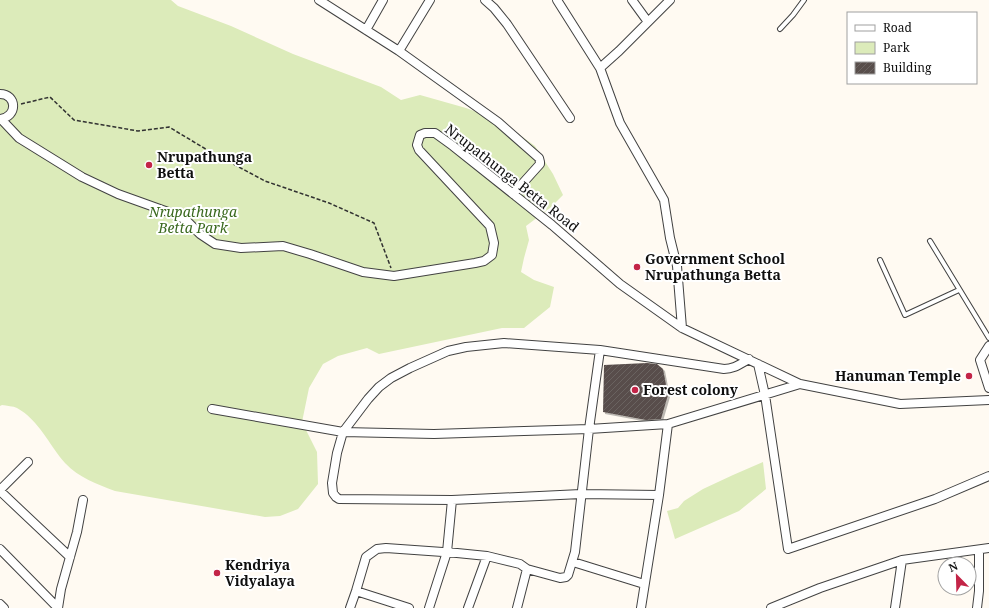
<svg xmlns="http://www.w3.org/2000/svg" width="989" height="608" viewBox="0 0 989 608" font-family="'Noto Serif',serif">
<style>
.green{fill:#dcebba}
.building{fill:url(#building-hatch);filter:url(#shadow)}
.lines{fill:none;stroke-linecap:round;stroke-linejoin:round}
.lane-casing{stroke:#424242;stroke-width:6}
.street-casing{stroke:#424242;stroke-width:10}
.path{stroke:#313131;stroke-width:1.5;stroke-dasharray:4 2;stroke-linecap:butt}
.lane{stroke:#fff;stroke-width:4}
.street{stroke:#fff;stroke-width:8}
.poi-dot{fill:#c32447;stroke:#fff;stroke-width:1.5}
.labels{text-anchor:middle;stroke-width:4;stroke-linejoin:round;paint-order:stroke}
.poi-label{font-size:14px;font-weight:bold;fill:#0f0f0f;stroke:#fff;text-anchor:start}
.street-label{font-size:14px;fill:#0f0f0f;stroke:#fff}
.park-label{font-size:14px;font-style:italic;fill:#3a691e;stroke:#fff}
</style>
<defs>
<pattern id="building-hatch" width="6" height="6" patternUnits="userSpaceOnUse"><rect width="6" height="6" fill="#584e4b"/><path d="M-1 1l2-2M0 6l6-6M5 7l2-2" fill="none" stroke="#6b6361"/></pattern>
<filter id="shadow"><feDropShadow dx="2" dy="2" stdDeviation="0" flood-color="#0004"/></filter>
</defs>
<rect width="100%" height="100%" fill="#fffaf2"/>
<!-- green -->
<path class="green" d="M 0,0 L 171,0 L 178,6 L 231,26 L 293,54 L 381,87 L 401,100 L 420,95 L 466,108 L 499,120 L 535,146 L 553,174 L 563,195 L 550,208 L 526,226 L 529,240 L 524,258 L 521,272 L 534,280 L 554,287 L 550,307 L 524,328 L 502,328 L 379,354 L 367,348 L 338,356 L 323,364 L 309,388 L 302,422 L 317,452 L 318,484 L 298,509 L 280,516 L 265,517 L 115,491 C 97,484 79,478 65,463 C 49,445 39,420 17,408 C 13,406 7,406 2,405 L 0,406 Z
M 763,462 L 766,489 L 739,511 L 675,539 L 667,511 L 678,508 L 684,501 L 703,489 L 733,475 Z"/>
<!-- building -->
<path class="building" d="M 647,363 L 657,364 L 663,369 L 668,395 L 661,419 L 646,420 L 603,412 L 604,365 Z"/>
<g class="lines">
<!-- lane casing -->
<g class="lane-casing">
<path id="lane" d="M 780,29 L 793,15 L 804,0
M 930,241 L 989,338
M 880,260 L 905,315 L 959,290"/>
</g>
<!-- street casing -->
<g class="street-casing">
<path id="street" d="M 319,0 L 399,51 L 498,122 L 539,158 L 540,162 L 540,164 L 513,194
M 485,0 L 494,8 L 507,24 L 570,118
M 557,0 L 600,68 L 620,123 L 664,200 L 670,238 L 677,266 L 682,328
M 632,0 L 648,22
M 366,30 L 383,0
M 399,51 L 430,0
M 600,68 L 619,51 L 670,0
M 0,94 C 17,94 18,117 0,119
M 1,119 L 19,138 L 82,177 L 118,194 L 171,213 L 186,220 L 200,234 L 215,244 L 241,248 L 283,246 L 310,254 L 363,272 L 394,276 L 475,263 L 484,261 L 492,255 L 494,243 L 490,226 L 419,150 L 417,145 L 420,135 L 425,133 L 435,133 L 453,146 L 552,225 L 620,284 L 682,328 L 800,384 L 900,404 L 989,400
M 989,346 L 980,360 L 989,388
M 758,364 L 765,395 L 788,549 L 935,499 L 989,476
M 212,409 L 343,432 L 434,434 L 589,429 L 668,424
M 0,490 L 28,462
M 0,491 L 70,557
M 659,495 L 581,494 L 452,500 L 339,499 L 336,497 L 333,493 L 332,483 L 337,453 L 343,432 L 368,399 L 379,387 L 391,378 L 410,368 L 448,351 L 466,347 L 504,343 L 600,350 L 724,369 C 734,369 740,364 749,359
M 0,549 L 58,608
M 573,562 L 644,584
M 356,591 L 409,608
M 0,604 L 4,608
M 58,608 L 61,589 L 77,532 L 83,500
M 350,608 L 356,591 L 366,557 L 377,549 L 386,548 L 457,553 L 487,556 L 520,564 L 527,569 L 560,578 L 566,577 L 568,575 L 575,552 L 589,429 L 600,350
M 429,608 L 447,552 L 452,500
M 468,608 L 487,556
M 517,608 L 527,569
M 641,608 L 659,495 L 668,424 L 800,384
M 771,608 L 820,588 L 902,560 L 989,548
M 895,608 L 902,560
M 977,608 L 979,591 L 979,550"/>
</g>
<!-- path -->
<path class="path" d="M 21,104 L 50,97 L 74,120 L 138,131 L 169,127 L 209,151 L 265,181 L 329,203 L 374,223 L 391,268"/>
<!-- lane -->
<use href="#lane" class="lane"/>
<!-- street -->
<use href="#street" class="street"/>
</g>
<!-- markers -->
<g class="poi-dot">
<circle cx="149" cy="165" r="4"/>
<circle cx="637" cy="267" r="4"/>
<circle cx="969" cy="376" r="4"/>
<circle cx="635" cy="390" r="4"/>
<circle cx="217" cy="573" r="4"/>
</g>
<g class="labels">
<!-- poi labels -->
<g class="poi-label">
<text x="157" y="162">Nrupathunga<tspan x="157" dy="16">Betta</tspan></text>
<text x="645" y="264">Government School<tspan x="645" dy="16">Nrupathunga Betta</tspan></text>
<text x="961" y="381" text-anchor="end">Hanuman Temple</text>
<text x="643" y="395">Forest colony</text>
<text x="225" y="570">Kendriya<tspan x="225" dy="16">Vidyalaya</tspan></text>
</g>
<!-- street labels -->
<g class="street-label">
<text transform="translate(512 178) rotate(38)" y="5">Nrupathunga Betta Road</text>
</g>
<!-- park labels -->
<g class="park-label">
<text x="193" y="217">Nrupathunga<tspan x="193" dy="16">Betta Park</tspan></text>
</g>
</g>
<!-- legend -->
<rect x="847" y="12" width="130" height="72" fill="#ffffff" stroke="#9f9f9f"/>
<rect x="855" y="25" width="20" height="6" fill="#ffffff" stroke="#9f9f9f"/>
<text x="883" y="32" font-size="12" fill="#0f0f0f">Road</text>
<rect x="855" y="42" width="20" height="12" fill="#dcebba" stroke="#9f9f9f"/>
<text x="883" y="52" font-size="12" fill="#0f0f0f">Park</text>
<rect x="855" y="62" width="20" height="12" fill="url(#building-hatch)" stroke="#9f9f9f"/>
<text x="883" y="72" font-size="12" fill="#0f0f0f">Building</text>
<!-- north arrow -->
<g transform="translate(957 576) rotate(337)"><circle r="19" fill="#ffffff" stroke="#9f9f9f"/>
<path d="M0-3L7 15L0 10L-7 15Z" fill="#c32447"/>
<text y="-6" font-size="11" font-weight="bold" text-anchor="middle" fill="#0f0f0f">N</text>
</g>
</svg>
